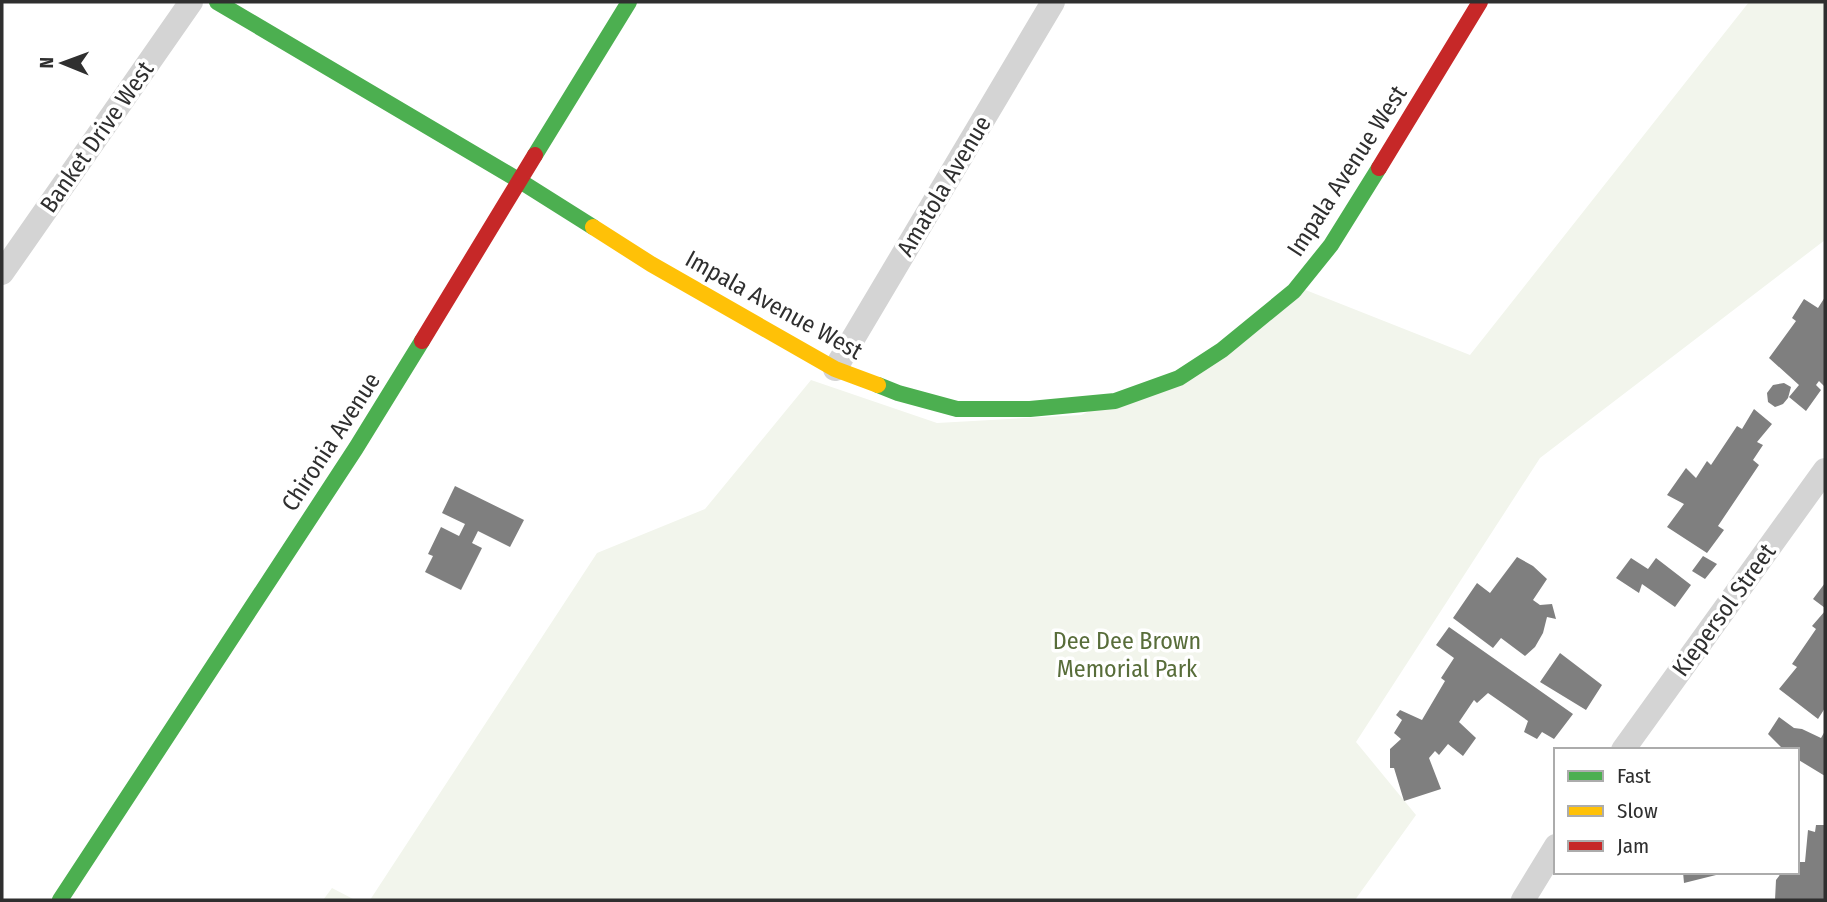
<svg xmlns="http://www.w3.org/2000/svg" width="1827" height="902" viewBox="0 0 1827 902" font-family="'Fira Sans Condensed',sans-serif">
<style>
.green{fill:#f2f5ec}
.building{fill:#7f7f7f}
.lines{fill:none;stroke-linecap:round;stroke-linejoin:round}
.street{stroke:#d4d4d4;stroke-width:24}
.fast{stroke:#4caf50;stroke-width:16}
.slow{stroke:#ffc107;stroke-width:16}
.jam{stroke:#c62828;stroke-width:16}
.labels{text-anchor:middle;stroke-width:7;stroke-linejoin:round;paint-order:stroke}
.street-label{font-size:24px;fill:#2f2f2f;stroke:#fff}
.park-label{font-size:24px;fill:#586d3a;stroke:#fff}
</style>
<rect width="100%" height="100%" fill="#fff"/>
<!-- green -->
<path class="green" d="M 1749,2 L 1825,2 L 1825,240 L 1540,458 L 1356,742 L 1416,815 L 1355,900 L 370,900 L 597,553 L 705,509 L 811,380 L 937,423 L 1081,415 L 1194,362 L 1298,287 L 1470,355 Z
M 332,888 L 355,900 L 323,900 Z"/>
<!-- building -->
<path class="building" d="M 1825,297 L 1825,387 L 1819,381 L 1816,385 L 1821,390 L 1806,411 L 1789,397 L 1799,385 L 1769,358 L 1796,321 L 1792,318 L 1804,299 L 1818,308 Z
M 1784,383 L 1791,387 L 1788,398 L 1783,404 L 1775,407 L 1768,402 L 1767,393 L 1773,385 Z
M 1754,409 L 1772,424 L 1757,442 L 1763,445 L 1753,460 L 1759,465 L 1718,526 L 1724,530 L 1707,553 L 1667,527 L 1684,504 L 1667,495 L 1686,468 L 1696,478 L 1707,461 L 1711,465 L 1737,426 L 1742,429 Z
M 455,486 L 524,520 L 510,547 L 478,531 L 472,543 L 482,548 L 461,590 L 425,572 L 433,556 L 428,554 L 441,527 L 459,536 L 465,524 L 442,513 Z
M 1703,556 L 1717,564 L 1705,579 L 1692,571 Z
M 1517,557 L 1533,566 L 1547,579 L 1533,600 L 1540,605 L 1552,604 L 1556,619 L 1547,617 L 1543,633 L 1535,647 L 1525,656 L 1501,638 L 1493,648 L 1453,618 L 1477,583 L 1490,593 Z
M 1631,558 L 1648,569 L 1656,558 L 1691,585 L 1675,607 L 1642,584 L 1639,593 L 1616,578 Z
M 1825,583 L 1825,608 L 1813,599 Z
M 1825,611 L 1825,708 L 1818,719 L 1779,689 L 1797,667 L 1792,664 L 1816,629 L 1812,626 Z
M 1449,627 L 1573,714 L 1554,739 L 1542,732 L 1537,739 L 1524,732 L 1528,721 L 1488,693 L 1477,703 L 1474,700 L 1459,722 L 1476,738 L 1463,756 L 1448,744 L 1439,755 L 1435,751 L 1429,758 L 1441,789 L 1404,801 L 1394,768 L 1390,768 L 1390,749 L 1401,739 L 1394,733 L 1402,720 L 1396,715 L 1400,710 L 1422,720 L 1445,681 L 1441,678 L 1454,658 L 1436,645 Z
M 1560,653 L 1602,685 L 1586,710 L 1540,682 Z
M 1779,717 L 1794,728 L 1802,729 L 1821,738 L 1825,731 L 1825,776 L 1797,759 L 1797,750 L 1784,750 L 1768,734 Z
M 1816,825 L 1825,825 L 1825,900 L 1775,900 L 1776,880 L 1782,872 L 1797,872 L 1797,862 L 1805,862 L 1808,830 L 1815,832 Z
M 1683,872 L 1724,872 L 1724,873 L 1684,883 Z"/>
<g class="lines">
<!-- street -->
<path class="street" d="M 2,273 L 191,2
M 835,369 L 1053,2
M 1623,750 L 1825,470
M 1523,900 L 1556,846"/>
<!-- fast -->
<path class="fast" d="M 217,2 L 520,181 L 593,227
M 535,155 L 629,2
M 878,385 L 898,393 L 957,409 L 1030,409 L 1115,401 L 1179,378 L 1222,350 L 1294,291 L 1331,245 L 1379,168
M 60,900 L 356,448 L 422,341"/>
<!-- slow -->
<path class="slow" d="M 593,227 L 651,264 L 835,369 L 878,385"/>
<!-- jam -->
<path class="jam" d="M 1379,168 L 1480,2
M 422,341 L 535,155"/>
</g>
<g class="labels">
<!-- street labels -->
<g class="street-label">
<text transform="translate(97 137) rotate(-55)" y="8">Banket Drive West</text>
<text transform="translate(1347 171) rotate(-57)" y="8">Impala Avenue West</text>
<text transform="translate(944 186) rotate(-59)" y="8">Amatola Avenue</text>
<text transform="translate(774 305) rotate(29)" y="8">Impala Avenue West</text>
<text transform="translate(331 442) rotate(-57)" y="8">Chironia Avenue</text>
<text transform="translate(1724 610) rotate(-54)" y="8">Kiepersol Street</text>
</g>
<!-- park labels -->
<g class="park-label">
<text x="1127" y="649">Dee Dee Brown<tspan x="1127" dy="28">Memorial Park</tspan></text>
</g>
</g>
<!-- border -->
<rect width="1827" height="902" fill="none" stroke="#2f2f2f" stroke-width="7"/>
<!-- legend -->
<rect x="1554" y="748" width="245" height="126" fill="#ffffff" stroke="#acacac" stroke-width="2"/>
<rect x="1568" y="771" width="35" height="10" fill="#4caf50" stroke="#acacac" stroke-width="2"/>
<text x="1617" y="783" font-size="21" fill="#2f2f2f">Fast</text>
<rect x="1568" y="806" width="35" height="10" fill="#ffc107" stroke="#acacac" stroke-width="2"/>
<text x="1617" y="818" font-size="21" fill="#2f2f2f">Slow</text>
<rect x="1568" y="841" width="35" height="10" fill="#c62828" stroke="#acacac" stroke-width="2"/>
<text x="1617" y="853" font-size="21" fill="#2f2f2f">Jam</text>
<!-- north arrow -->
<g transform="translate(63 63) rotate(271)" stroke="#ffffff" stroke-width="5" paint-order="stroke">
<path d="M0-5L12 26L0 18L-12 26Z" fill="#2f2f2f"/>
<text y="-10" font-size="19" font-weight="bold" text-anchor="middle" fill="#2f2f2f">N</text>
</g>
</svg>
